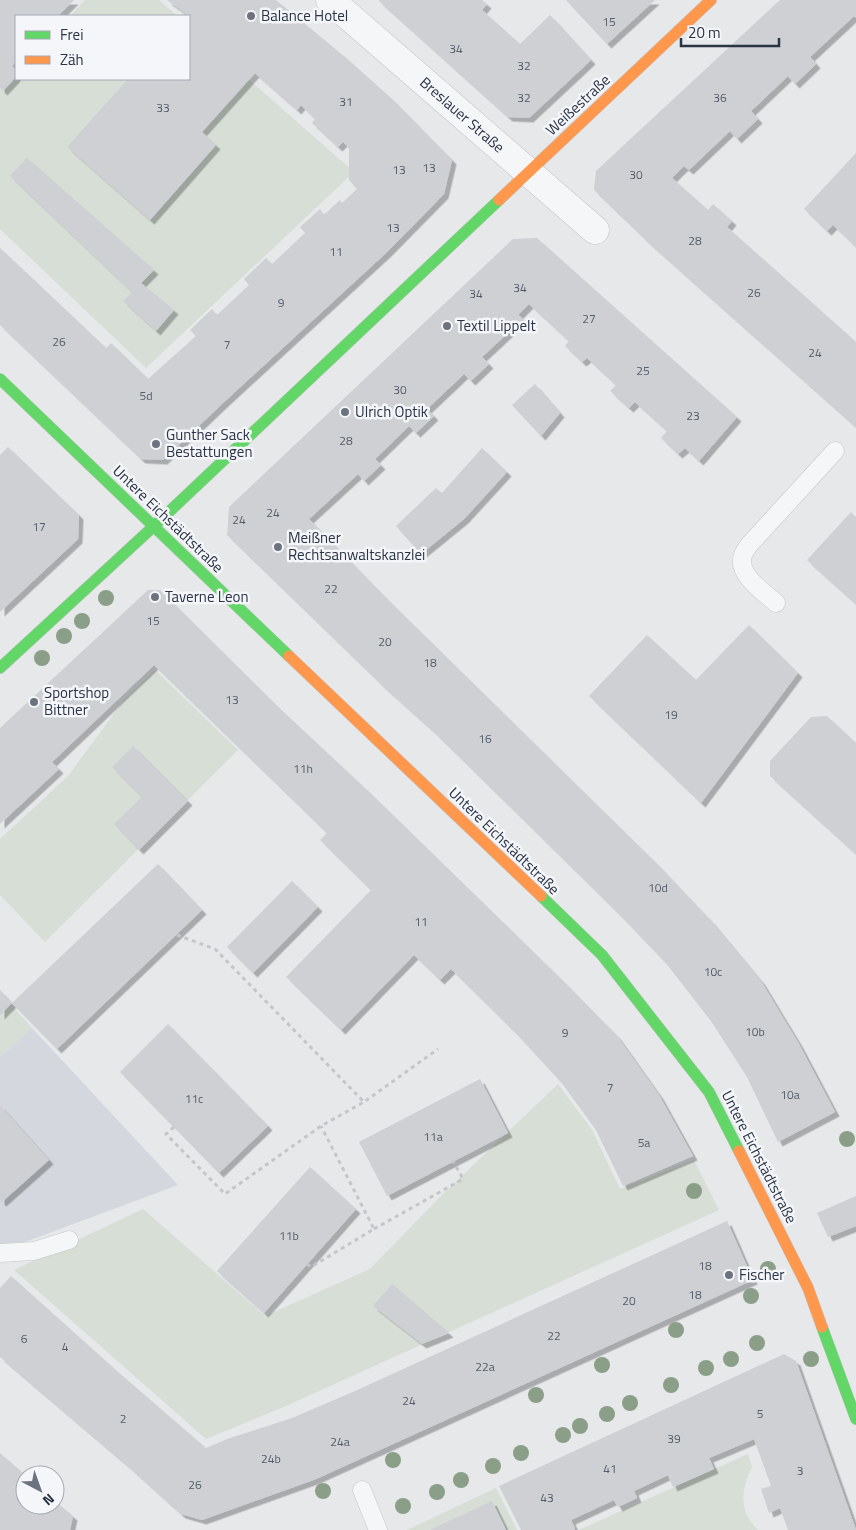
<svg xmlns="http://www.w3.org/2000/svg" width="856" height="1530" viewBox="0 0 856 1530" font-family="'Titillium Web',sans-serif">
<style>
.built{fill:#d4d7dd}
.green{fill:#d6ded6}
.building{fill:#ced0d3;filter:url(#shadow)}
.lines{fill:none;stroke-linecap:round;stroke-linejoin:round}
.lane-casing{stroke:#c4c6c8;stroke-width:19}
.street-casing{stroke:#c4c6c8;stroke-width:29}
.fast-casing{stroke:#c4c6c8;stroke-width:12}
.slow-casing{stroke:#c4c6c8;stroke-width:12}
.path{stroke:#c5c6ca;stroke-width:3;stroke-dasharray:4 4;stroke-linecap:butt}
.lane{stroke:#f5f6f7;stroke-width:18}
.street{stroke:#f5f6f7;stroke-width:28}
.fast{stroke:#63d668;stroke-width:11}
.slow{stroke:#ff974d;stroke-width:11}
.tree{fill:#8a9e88}
.poi-dot{fill:#6c737f;stroke:#f4f6f9;stroke-width:2}
.labels{text-anchor:middle;stroke-width:5;stroke-linejoin:round;paint-order:stroke}
.number-label{font-size:12px;fill:#545c69}
.poi-label{font-size:15px;fill:#2b3445;stroke:#f4f6f9;text-anchor:start}
.street-label{font-size:15px;fill:#2b3445;stroke:#f4f6f9}
</style>
<defs>
<filter id="shadow"><feDropShadow dx="4.5" dy="4.5" stdDeviation="0" flood-color="#0004"/></filter>
</defs>
<rect width="100%" height="100%" fill="#e6e8ea"/>
<!-- built -->
<path class="built" d="M 32,1028 L 178,1185 L 17,1245 L 0,1244 L 0,1057 Z"/>
<!-- green -->
<path class="green" d="M 85,0 L 159,0 L 177,16 L 70,16 Z
M 189,27 L 354,172 L 146,368 L 0,229 L 0,90 L 16,73 L 16,79 L 189,79 Z
M 155,670 L 238,750 L 45,942 L 0,895 L 0,839 L 68,776 L 124,700 Z
M 0,992 L 32,1028 L 0,1057 Z
M 558,1084 L 592,1130 L 620,1189 L 694,1160 L 719,1210 L 286,1406 L 206,1439 L 14,1270 L 143,1209 L 265,1316 L 370,1269 L 442,1195 Z
M 748,1454 L 752,1467 C 741,1489 738,1511 758,1530 L 579,1530 Z
M 496,1488 L 517,1530 L 407,1530 Z"/>
<!-- building -->
<path class="building" d="M 0,0 L 74,0 L 58,16 L 16,16 L 16,61 L 12,66 L 16,70 L 16,77 L 3,91 L 0,88 Z
M 167,0 L 276,0 L 345,57 L 392,99 L 452,160 L 444,194 L 387,252 L 223,403 L 163,460 L 141,459 L 0,325 L 0,248 L 106,348 L 111,343 L 148,379 L 196,336 L 190,330 L 212,309 L 217,315 L 249,285 L 244,279 L 266,258 L 272,264 L 305,233 L 300,227 L 320,209 L 324,215 L 340,200 L 342,203 L 357,189 L 349,180 L 349,148 L 343,142 L 338,147 L 312,123 L 315,119 L 301,105 L 297,110 L 255,73 L 202,132 L 216,145 L 150,220 L 67,147 L 128,79 L 189,79 L 189,16 Z
M 378,0 L 482,0 L 487,4 L 482,10 L 520,44 L 550,15 L 591,60 L 529,118 L 508,117 Z
M 566,0 L 655,0 L 607,44 Z
M 780,0 L 856,0 L 856,18 L 854,16 L 810,57 L 816,64 L 795,84 L 788,76 L 751,111 L 758,119 L 737,139 L 730,131 L 689,170 L 684,166 L 672,178 L 708,210 L 713,204 L 732,221 L 727,227 L 856,342 L 856,427 L 648,242 L 594,190 L 596,171 Z
M 856,153 L 856,247 L 833,225 L 827,231 L 804,209 Z
M 27,158 L 154,270 L 141,283 L 174,310 L 156,331 L 123,301 L 132,292 L 10,176 Z
M 537,238 L 737,417 L 699,461 L 685,448 L 678,454 L 661,438 L 667,431 L 635,402 L 629,408 L 610,391 L 616,385 L 587,358 L 582,362 L 565,346 L 569,341 L 529,304 L 518,315 L 523,319 L 482,357 L 489,364 L 471,381 L 464,374 L 427,409 L 434,416 L 416,433 L 409,426 L 375,459 L 381,465 L 364,481 L 358,474 L 309,519 L 384,596 L 656,863 L 711,921 L 761,981 L 799,1044 L 835,1112 L 778,1142 L 747,1077 L 711,1021 L 665,962 L 618,913 L 432,730 L 384,687 L 227,535 L 229,507 L 513,239 Z
M 535,384 L 560,413 L 541,436 L 512,405 Z
M 8,447 L 79,515 L 78,539 L 0,612 L 0,455 Z
M 482,448 L 507,472 L 464,519 L 421,554 L 396,526 L 436,488 L 442,493 Z
M 851,512 L 856,517 L 856,604 L 807,560 Z
M 148,590 L 160,590 L 278,707 L 368,791 L 562,980 L 617,1036 L 659,1095 L 693,1156 L 623,1186 L 596,1130 L 561,1082 L 513,1030 L 451,969 L 440,980 L 414,955 L 341,1030 L 286,977 L 371,890 L 320,840 L 327,833 L 154,665 L 52,762 L 59,769 L 0,824 L 0,728 Z
M 749,625 L 798,673 L 701,803 L 589,696 L 647,635 L 696,680 Z
M 827,716 L 856,743 L 856,854 L 770,776 L 770,761 L 811,717 Z
M 133,746 L 188,801 L 139,850 L 114,824 L 142,797 L 112,767 Z
M 158,864 L 202,910 L 57,1049 L 12,1003 Z
M 292,881 L 318,907 L 253,973 L 227,947 Z
M 0,990 L 12,1003 L 0,1015 Z
M 168,1024 L 268,1126 L 219,1173 L 120,1072 Z
M 480,1079 L 508,1133 L 387,1196 L 359,1142 Z
M 0,1105 L 49,1160 L 2,1202 L 0,1200 Z
M 310,1167 L 356,1209 L 264,1313 L 217,1271 Z
M 856,1196 L 856,1226 L 828,1237 L 817,1213 Z
M 727,1221 L 753,1280 L 316,1479 L 202,1520 L 181,1514 L 128,1466 L 0,1357 L 0,1288 L 11,1276 L 118,1372 L 206,1448 L 227,1439 L 292,1418 L 355,1391 Z
M 392,1284 L 449,1333 L 422,1344 L 373,1306 Z
M 784,1354 L 796,1361 L 856,1530 L 788,1530 L 780,1508 L 769,1513 L 761,1489 L 771,1486 L 754,1439 L 709,1458 L 714,1469 L 673,1487 L 668,1475 L 634,1491 L 637,1498 L 618,1507 L 614,1500 L 571,1520 L 575,1529 L 574,1530 L 521,1530 L 499,1486 Z
M 0,1453 L 25,1475 L 25,1505 L 55,1505 L 55,1501 L 73,1516 L 70,1530 L 0,1530 Z
M 492,1501 L 506,1530 L 430,1530 Z"/>
<g class="lines">
<!-- lane casing -->
<g class="lane-casing">
<path id="lane" d="M 776,603 C 764,592 736,574 743,555 C 744,552 747,548 749,545 L 835,451
M 0,1253 L 34,1251 L 69,1240
M 362,1490 L 378,1530"/>
</g>
<!-- street casing -->
<g class="street-casing">
<path id="street" d="M 330,0 L 595,230"/>
</g>
<!-- fast casing -->
<g class="fast-casing">
<path id="fast" d="M 0,379 L 289,656
M 0,668 L 154,526 L 499,200
M 541,896 L 602,955 L 709,1092 L 739,1151
M 822,1327 L 856,1419"/>
</g>
<!-- slow casing -->
<g class="slow-casing">
<path id="slow" d="M 499,200 L 711,0
M 289,656 L 541,896
M 739,1151 L 808,1288 L 822,1327"/>
</g>
<!-- path -->
<path class="path" d="M 177,935 L 215,949 L 364,1102 L 438,1049
M 174,1127 L 166,1134 L 225,1194 L 321,1126 L 364,1102
M 374,1229 L 463,1179 L 453,1161
M 307,1264 L 311,1267 L 374,1229 L 321,1126"/>
<!-- lane -->
<use href="#lane" class="lane"/>
<!-- street -->
<use href="#street" class="street"/>
<!-- fast -->
<use href="#fast" class="fast"/>
<!-- slow -->
<use href="#slow" class="slow"/>
</g>
<!-- trees -->
<g class="tree">
<circle cx="106" cy="598" r="8"/>
<circle cx="82" cy="621" r="8"/>
<circle cx="64" cy="636" r="8"/>
<circle cx="42" cy="658" r="8"/>
<circle cx="847" cy="1139" r="8"/>
<circle cx="694" cy="1191" r="8"/>
<circle cx="768" cy="1269" r="8"/>
<circle cx="751" cy="1296" r="8"/>
<circle cx="676" cy="1330" r="8"/>
<circle cx="757" cy="1343" r="8"/>
<circle cx="731" cy="1359" r="8"/>
<circle cx="811" cy="1359" r="8"/>
<circle cx="602" cy="1365" r="8"/>
<circle cx="706" cy="1368" r="8"/>
<circle cx="671" cy="1385" r="8"/>
<circle cx="536" cy="1395" r="8"/>
<circle cx="630" cy="1403" r="8"/>
<circle cx="607" cy="1414" r="8"/>
<circle cx="580" cy="1426" r="8"/>
<circle cx="563" cy="1435" r="8"/>
<circle cx="521" cy="1453" r="8"/>
<circle cx="393" cy="1460" r="8"/>
<circle cx="493" cy="1466" r="8"/>
<circle cx="461" cy="1480" r="8"/>
<circle cx="323" cy="1491" r="8"/>
<circle cx="437" cy="1492" r="8"/>
<circle cx="403" cy="1506" r="8"/>
</g>
<!-- markers -->
<g class="poi-dot">
<circle cx="251" cy="16" r="5"/>
<circle cx="447" cy="326" r="5"/>
<circle cx="345" cy="412" r="5"/>
<circle cx="156" cy="444" r="5"/>
<circle cx="278" cy="547" r="5"/>
<circle cx="155" cy="597" r="5"/>
<circle cx="34" cy="702" r="5"/>
<circle cx="729" cy="1275" r="5"/>
</g>
<g class="labels">
<!-- number labels -->
<g class="number-label">
<text x="609" y="26">15</text>
<text x="456" y="53">34</text>
<text x="524" y="70">32</text>
<text x="524" y="102">32</text>
<text x="720" y="102">36</text>
<text x="346" y="106">31</text>
<text x="163" y="112">33</text>
<text x="429" y="172">13</text>
<text x="399" y="174">13</text>
<text x="636" y="179">30</text>
<text x="393" y="232">13</text>
<text x="695" y="245">28</text>
<text x="336" y="256">11</text>
<text x="520" y="292">34</text>
<text x="754" y="297">26</text>
<text x="476" y="298">34</text>
<text x="281" y="307">9</text>
<text x="589" y="323">27</text>
<text x="59" y="346">26</text>
<text x="227" y="349">7</text>
<text x="815" y="357">24</text>
<text x="643" y="375">25</text>
<text x="400" y="394">30</text>
<text x="146" y="400">5d</text>
<text x="693" y="420">23</text>
<text x="346" y="445">28</text>
<text x="273" y="517">24</text>
<text x="239" y="524">24</text>
<text x="39" y="531">17</text>
<text x="331" y="593">22</text>
<text x="153" y="625">15</text>
<text x="385" y="646">20</text>
<text x="430" y="667">18</text>
<text x="232" y="704">13</text>
<text x="671" y="719">19</text>
<text x="485" y="743">16</text>
<text x="303" y="773">11h</text>
<text x="658" y="892">10d</text>
<text x="421" y="926">11</text>
<text x="713" y="976">10c</text>
<text x="755" y="1036">10b</text>
<text x="565" y="1037">9</text>
<text x="610" y="1092">7</text>
<text x="790" y="1099">10a</text>
<text x="194" y="1103">11c</text>
<text x="433" y="1141">11a</text>
<text x="644" y="1147">5a</text>
<text x="289" y="1240">11b</text>
<text x="705" y="1270">18</text>
<text x="695" y="1299">18</text>
<text x="629" y="1305">20</text>
<text x="554" y="1340">22</text>
<text x="24" y="1343">6</text>
<text x="65" y="1351">4</text>
<text x="485" y="1371">22a</text>
<text x="409" y="1405">24</text>
<text x="760" y="1418">5</text>
<text x="123" y="1423">2</text>
<text x="674" y="1443">39</text>
<text x="340" y="1446">24a</text>
<text x="271" y="1463">24b</text>
<text x="610" y="1473">41</text>
<text x="800" y="1475">3</text>
<text x="195" y="1489">26</text>
<text x="547" y="1502">43</text>
</g>
<!-- poi labels -->
<g class="poi-label">
<text x="261" y="21">Balance Hotel</text>
<text x="457" y="331">Textil Lippelt</text>
<text x="355" y="417">Ulrich Optik</text>
<text x="166" y="440">Gunther Sack<tspan x="166" dy="17">Bestattungen</tspan></text>
<text x="288" y="543">Meißner<tspan x="288" dy="17">Rechtsanwaltskanzlei</tspan></text>
<text x="165" y="602">Taverne Leon</text>
<text x="44" y="698">Sportshop<tspan x="44" dy="17">Bittner</tspan></text>
<text x="739" y="1280">Fischer</text>
</g>
<!-- street labels -->
<g class="street-label">
<text transform="translate(578 105) rotate(-43)" y="5">Weißestraße</text>
<text transform="translate(462 115) rotate(41)" y="5">Breslauer Straße</text>
<text transform="translate(168 519) rotate(44)" y="5">Untere Eichstädtstraße</text>
<text transform="translate(504 841) rotate(44)" y="5">Untere Eichstädtstraße</text>
<text transform="translate(759 1157) rotate(63)" y="5">Untere Eichstädtstraße</text>
</g>
</g>
<!-- legend -->
<rect x="15" y="15" width="175" height="65" fill="#f4f6f9" stroke="#a4a8b1"/>
<rect x="25" y="31" width="25" height="8" fill="#63d668" stroke="#a4a8b1"/>
<text x="60" y="40" font-size="15" fill="#2b3445">Frei</text>
<rect x="25" y="56" width="25" height="8" fill="#ff974d" stroke="#a4a8b1"/>
<text x="60" y="65" font-size="15" fill="#2b3445">Zäh</text>
<!-- north arrow -->
<g transform="translate(40 1490) rotate(139)"><circle r="24" fill="#f4f6f9" stroke="#a4a8b1"/>
<path d="M0-4L9 19L0 12L-9 19Z" fill="#6c737f"/>
<text y="-8" font-size="14" font-weight="bold" text-anchor="middle" fill="#2b3445">N</text>
</g>
<!-- scale -->
<path d="M681 38v8h98v-8" fill="none" stroke="#2b3445" stroke-width="2.5"/>
<text x="688" y="38" font-size="15" fill="#2b3445" stroke="#f4f6f9" stroke-width="4" paint-order="stroke">20 m</text>
</svg>
